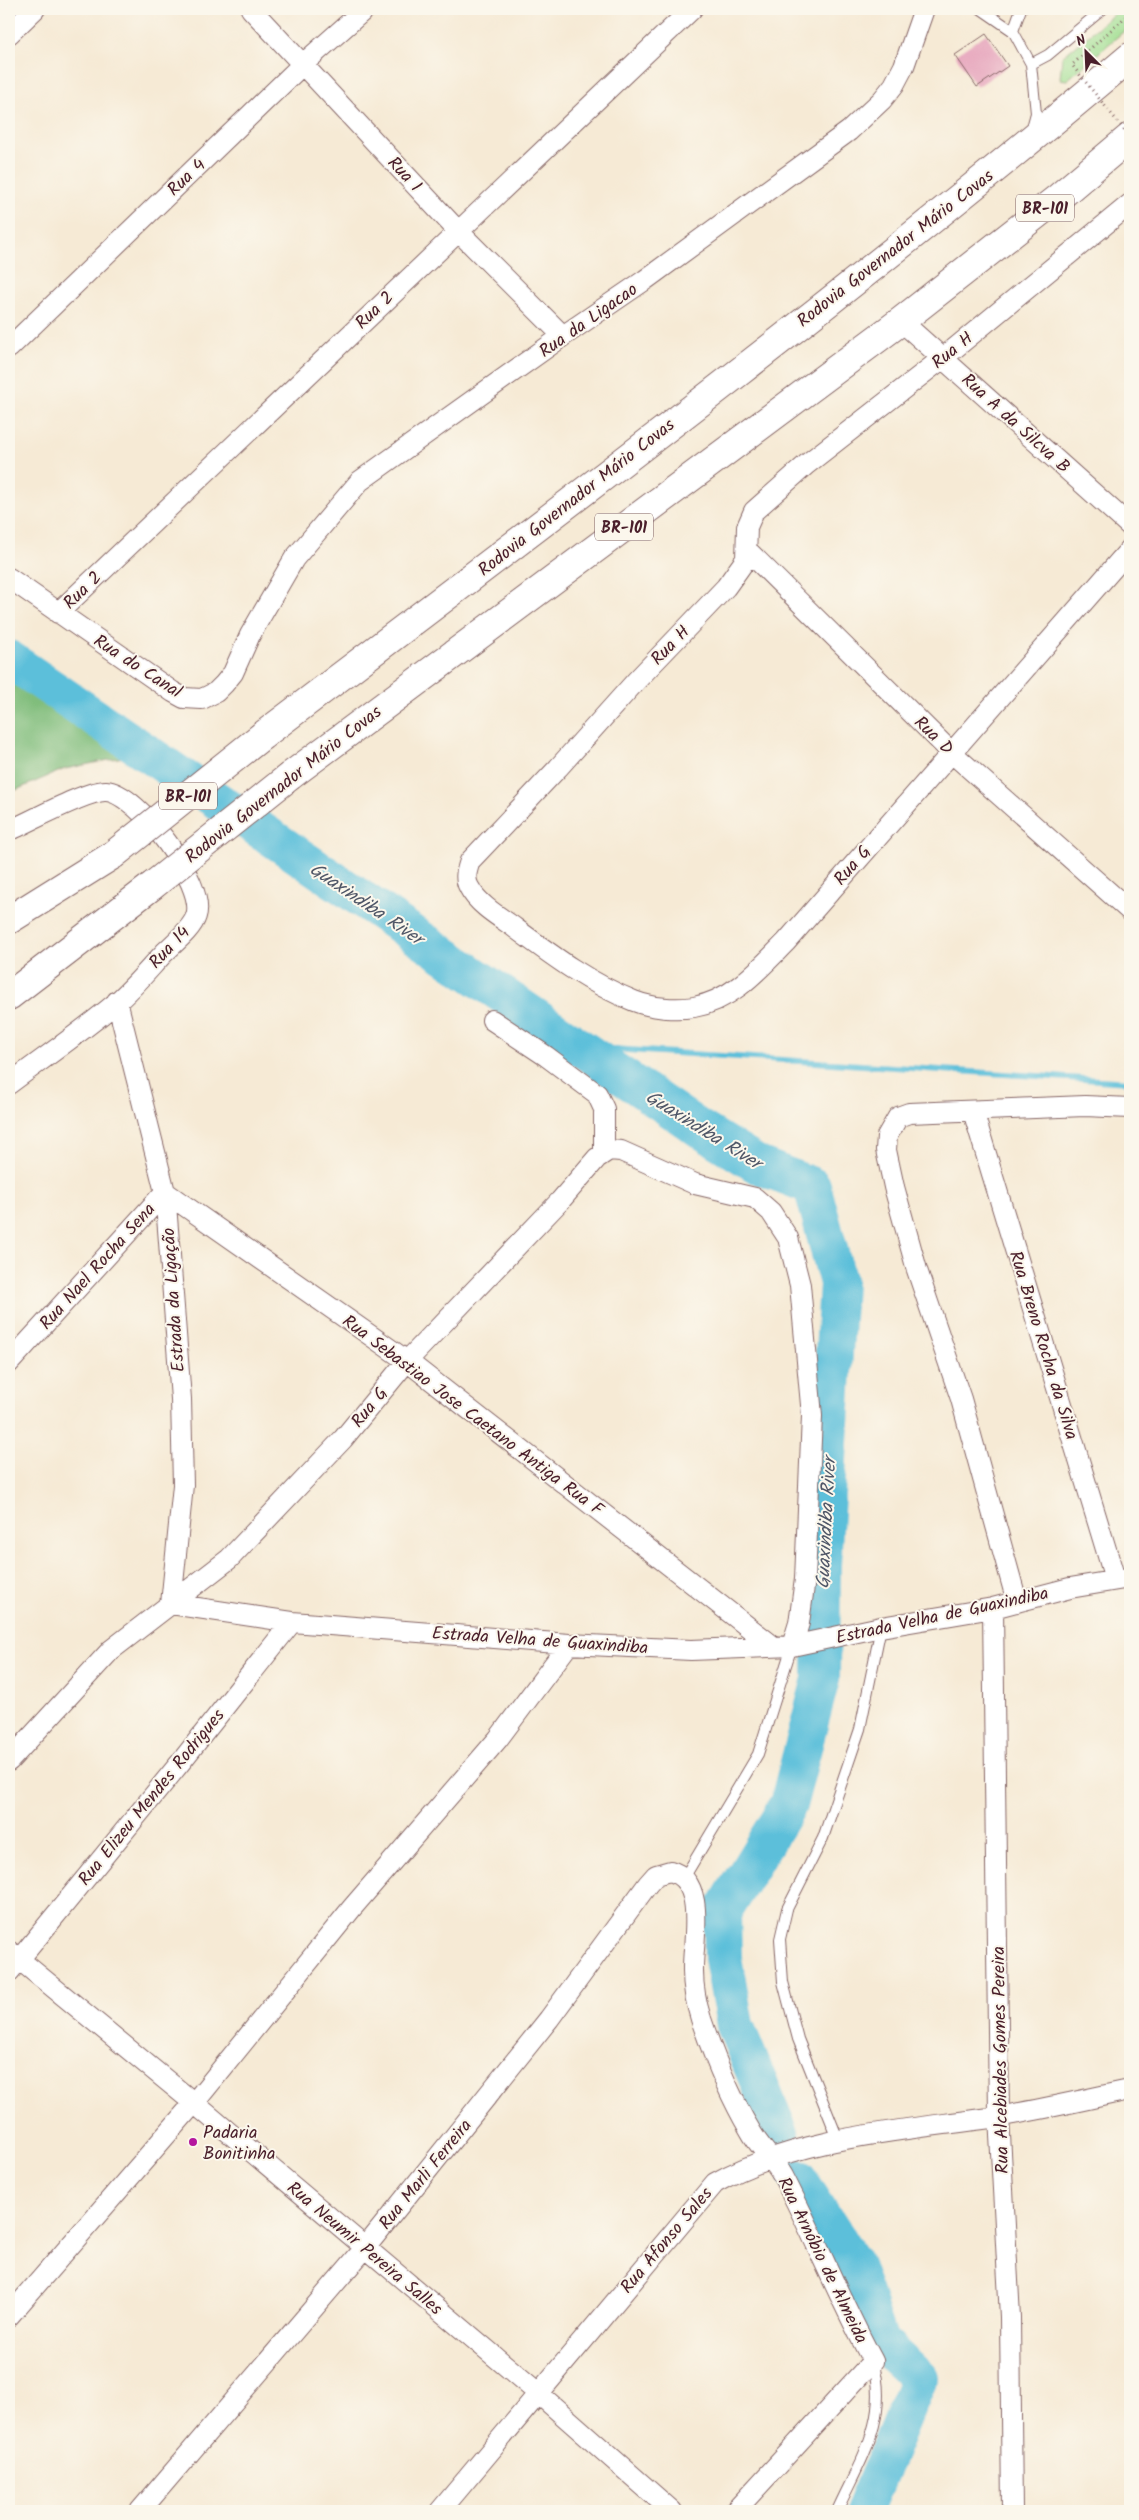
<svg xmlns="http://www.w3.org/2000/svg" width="1139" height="2520" viewBox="0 0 1139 2520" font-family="Kalam,sans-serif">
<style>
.green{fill:#a1de92;stroke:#767e5e}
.forest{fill:#80bd7c;stroke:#656e54}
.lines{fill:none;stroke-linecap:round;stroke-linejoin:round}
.stream{stroke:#5cbfda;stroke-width:6}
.river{stroke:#5cbfda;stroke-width:38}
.building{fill:#e7a7be}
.lane-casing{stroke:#866666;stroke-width:12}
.street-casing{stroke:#866666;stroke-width:22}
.highway-casing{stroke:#866666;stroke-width:30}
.lane{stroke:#fff;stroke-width:10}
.street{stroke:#fff;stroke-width:20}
.highway{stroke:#fff;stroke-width:28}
.highway-bridge-casing{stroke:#866666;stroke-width:30;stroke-linecap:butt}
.path-bridge{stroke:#866666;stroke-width:3;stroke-dasharray:1 4;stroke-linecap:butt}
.highway-bridge{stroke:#fff;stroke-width:28}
.poi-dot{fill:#b5179e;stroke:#fbf7ec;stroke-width:2}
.labels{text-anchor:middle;stroke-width:4;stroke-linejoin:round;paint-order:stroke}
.shield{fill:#fbf7ec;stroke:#7f6065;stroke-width:1}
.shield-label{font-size:16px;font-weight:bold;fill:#4a1f2b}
.street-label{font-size:18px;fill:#4a1f2b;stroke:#fbf7ec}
.poi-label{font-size:18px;fill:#4a1f2b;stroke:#fbf7ec;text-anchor:start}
.water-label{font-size:19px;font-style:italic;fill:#505768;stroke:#fbf7ec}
</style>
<rect width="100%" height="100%" fill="#fbf7ec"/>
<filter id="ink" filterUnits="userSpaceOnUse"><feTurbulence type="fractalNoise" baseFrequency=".02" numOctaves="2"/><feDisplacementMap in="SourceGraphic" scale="10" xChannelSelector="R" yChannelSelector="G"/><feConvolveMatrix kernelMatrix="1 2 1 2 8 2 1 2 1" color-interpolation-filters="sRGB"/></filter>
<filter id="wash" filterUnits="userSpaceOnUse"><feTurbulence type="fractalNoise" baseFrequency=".0096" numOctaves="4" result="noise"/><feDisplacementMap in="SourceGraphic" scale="20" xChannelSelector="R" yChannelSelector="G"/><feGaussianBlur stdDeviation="1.12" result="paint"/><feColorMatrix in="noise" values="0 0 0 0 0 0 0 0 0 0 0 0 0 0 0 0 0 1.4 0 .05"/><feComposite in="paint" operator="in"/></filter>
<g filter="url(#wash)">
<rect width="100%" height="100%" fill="#f6ead5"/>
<!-- green -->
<path class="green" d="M 1120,9 L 1130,9 L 1130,26 L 1067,80 L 1060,79 L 1062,57 Z"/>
<!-- forest -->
<path class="forest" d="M 9,659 L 98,720 L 133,755 L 65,769 L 9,793 Z"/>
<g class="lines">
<!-- stream -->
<path class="stream" d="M 580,1047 L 1130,1082"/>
<!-- river -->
<path class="river" d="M 9,659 L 700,1129 L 758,1165 L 812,1186 L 838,1283 L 822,1565 L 821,1679 L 788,1805 L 722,1913 L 723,1958 L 735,2025 L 780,2134
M 798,2178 L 854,2265 L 880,2342 L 919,2378 L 864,2511"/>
</g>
<g id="blocks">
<!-- building -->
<path class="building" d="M 986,34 L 1008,66 L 977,87 L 955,55 Z"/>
</g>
</g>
<g filter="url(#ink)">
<use href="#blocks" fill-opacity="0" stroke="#866666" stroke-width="1"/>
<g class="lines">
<!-- lane casing -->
<g class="lane-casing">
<path id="lane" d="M 981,9 L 1013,31
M 1021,9 L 1013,31 L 1031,64 L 1036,113 L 1031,131
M 1031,64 L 1048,55 L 1103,9
M 684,1878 L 758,1754 L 792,1646
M 838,2139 L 798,2039 L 783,1982 L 780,1939 L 787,1909 L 823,1838 L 860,1729 L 881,1627
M 837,2511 C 860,2460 890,2419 873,2361"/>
</g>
<!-- street casing -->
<g class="street-casing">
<path id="street" d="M 251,9 L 457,230 L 563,336
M 9,34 L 35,9
M 1130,204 L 943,358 L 807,464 L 754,511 L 747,527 L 746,559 L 726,587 L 636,681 L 558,768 L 470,861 C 467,870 464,878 469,887 C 477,903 496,915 511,925 C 550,954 588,983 634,1001 C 652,1008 675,1010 694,1007 C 733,1000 759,969 786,942 L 1130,549
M 901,321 L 1130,526
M 9,348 L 303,64 L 365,9
M 747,550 L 952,753 L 1130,911
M 9,578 L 173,692 L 184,698 L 202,699 L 216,692 L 224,684 L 233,673 L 250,635 L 294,559 L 360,481 L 563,336 L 645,280 L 849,131 L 882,100 L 894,85 L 904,66 L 924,9
M 58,613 L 692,9
M 9,828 L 15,828 C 35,819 88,790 106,791 C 138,793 207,885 196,916 C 192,929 174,943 164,953 C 149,969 134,987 117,1002 C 83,1031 45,1057 9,1084
M 117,1001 L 165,1192 L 169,1242 L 181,1399 L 183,1485 L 171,1604
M 492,1020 L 546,1056 L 597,1094 L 604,1109 L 604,1152
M 973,1111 L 1115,1579
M 165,1192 L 407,1361 L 774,1647
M 9,1363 L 165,1192
M 1017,1602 L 961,1399 L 917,1270 L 894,1187 L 886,1150 L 887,1136 L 898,1117 L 909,1113 L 1085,1106 L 1130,1108
M 171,1604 L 292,1622 L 569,1644 L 691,1650 L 792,1646 L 881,1627 L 993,1608 L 1070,1588 L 1130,1578
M 993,1608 L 999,2116 L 1010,2317 L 1012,2511
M 9,1761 L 111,1650 L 229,1559 L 343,1439 L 407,1361 L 560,1201 L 597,1158 L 609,1150 L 621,1151 L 695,1184 L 755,1198 L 771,1212 L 788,1238 L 800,1285 L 812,1416 L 805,1579 L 799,1623 L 792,1646
M 9,1951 L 194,2103 L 538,2393 L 672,2511
M 9,1972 L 180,1763 L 292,1622
M 9,2316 L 194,2103 L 352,1908 L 498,1739 L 569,1644
M 140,2511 L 365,2248 L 549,2019 L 648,1884 L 656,1875 L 670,1871 C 708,1881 692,1943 693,1971 C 693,1987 696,2003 701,2019 C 714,2057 729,2095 750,2130 C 759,2147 774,2160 783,2176 C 815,2237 840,2301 873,2361 L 735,2511
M 440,2511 L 715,2183 C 800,2136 901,2131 996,2117 C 1041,2110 1086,2099 1130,2090"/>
</g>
<!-- highway casing -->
<g class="highway-casing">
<path id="highway" d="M 262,736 C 555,514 849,294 1130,57
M 290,776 L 901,321 L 1059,197 L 1130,137
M 9,920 L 113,855
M 9,996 L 152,886"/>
</g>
<!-- lane -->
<use href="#lane" class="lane"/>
<!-- street -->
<use href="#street" class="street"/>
<!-- highway -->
<use href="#highway" class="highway"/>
<!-- highway-bridge casing -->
<g class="highway-bridge-casing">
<path id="highway-bridge" d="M 113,855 L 262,736
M 152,886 L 290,776"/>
</g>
<!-- path-bridge -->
<path class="path-bridge" d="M 1130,13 L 1072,65 L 1130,137"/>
<!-- highway-bridge -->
<use href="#highway-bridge" class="highway-bridge"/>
</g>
</g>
<!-- markers -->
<circle class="poi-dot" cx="193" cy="2142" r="5"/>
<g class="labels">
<!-- shield labels -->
<g class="shield">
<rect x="1016" y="194.5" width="58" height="27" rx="4"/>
<rect x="595" y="513.5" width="58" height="27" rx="4"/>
<rect x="159" y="782.5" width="58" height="27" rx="4"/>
</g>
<g class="shield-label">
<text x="1045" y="214">BR-101</text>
<text x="624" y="533">BR-101</text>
<text x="188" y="802">BR-101</text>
</g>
<!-- street labels -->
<g class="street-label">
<text transform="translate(405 174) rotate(47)" y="6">Rua 1</text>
<text transform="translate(186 177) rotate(-44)" y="6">Rua 4</text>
<text transform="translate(895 248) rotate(-38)" y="6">Rodovia Governador Mário Covas</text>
<text transform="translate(374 310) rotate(-44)" y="6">Rua 2</text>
<text transform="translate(588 320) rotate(-35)" y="6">Rua da Ligacao</text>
<text transform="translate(952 350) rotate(-39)" y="6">Rua H</text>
<text transform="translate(1016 423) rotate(42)" y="6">Rua A da Silcva B</text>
<text transform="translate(576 497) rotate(-38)" y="6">Rodovia Governador Mário Covas</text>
<text transform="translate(82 590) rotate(-44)" y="6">Rua 2</text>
<text transform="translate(670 645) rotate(-46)" y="6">Rua H</text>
<text transform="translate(138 666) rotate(33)" y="6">Rua do Canal</text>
<text transform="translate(934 735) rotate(44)" y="6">Rua D</text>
<text transform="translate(283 784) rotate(-38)" y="6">Rodovia Governador Mário Covas</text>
<text transform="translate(852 865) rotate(-49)" y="6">Rua G</text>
<text transform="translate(169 947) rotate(-47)" y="6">Rua 14</text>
<text transform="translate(97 1266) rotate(-48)" y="6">Rua Nael Rocha Sena</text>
<text transform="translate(173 1300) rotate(-94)" y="6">Estrada da Ligação</text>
<text transform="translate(1044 1345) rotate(73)" y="6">Rua Breno Rocha da Silva</text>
<text transform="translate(369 1407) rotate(-51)" y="6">Rua G</text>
<text transform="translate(473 1415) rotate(37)" y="6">Rua Sebastiao Jose Caetano Antiga Rua F</text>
<text transform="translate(942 1615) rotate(-12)" y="6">Estrada Velha de Guaxindiba</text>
<text transform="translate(540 1640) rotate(4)" y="6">Estrada Velha de Guaxindiba</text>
<text transform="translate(151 1797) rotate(-51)" y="6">Rua Elizeu Mendes Rodrigues</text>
<text transform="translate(1000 2060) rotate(-91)" y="6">Rua Alcebiades Gomes Pereira</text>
<text transform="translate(425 2174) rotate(-51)" y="6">Rua Marli Ferreira</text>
<text transform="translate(666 2240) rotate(-50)" y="6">Rua Afonso Sales</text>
<text transform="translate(365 2248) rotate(40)" y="6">Rua Neumir Pereira Salles</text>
<text transform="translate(823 2260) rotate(64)" y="6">Rua Arnóbio de Almeida</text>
</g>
<!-- poi labels -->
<g class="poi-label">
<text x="203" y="2138">Padaria<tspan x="203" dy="21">Bonitinha</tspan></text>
</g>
<!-- water labels -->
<g class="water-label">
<text transform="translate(367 903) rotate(34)" y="7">Guaxindiba River</text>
<text transform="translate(704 1129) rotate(32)" y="7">Guaxindiba River</text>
<text transform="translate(825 1523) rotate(-87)" y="7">Guaxindiba River</text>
</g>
</g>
<!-- margin -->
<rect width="1139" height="2520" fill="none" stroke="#fbf7ec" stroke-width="30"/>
<!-- north arrow -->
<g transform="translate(1086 52) rotate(336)" stroke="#fbf7ec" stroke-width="4" paint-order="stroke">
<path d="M0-4L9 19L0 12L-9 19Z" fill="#4a1f2b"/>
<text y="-8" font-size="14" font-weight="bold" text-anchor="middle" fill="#4a1f2b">N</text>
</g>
</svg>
